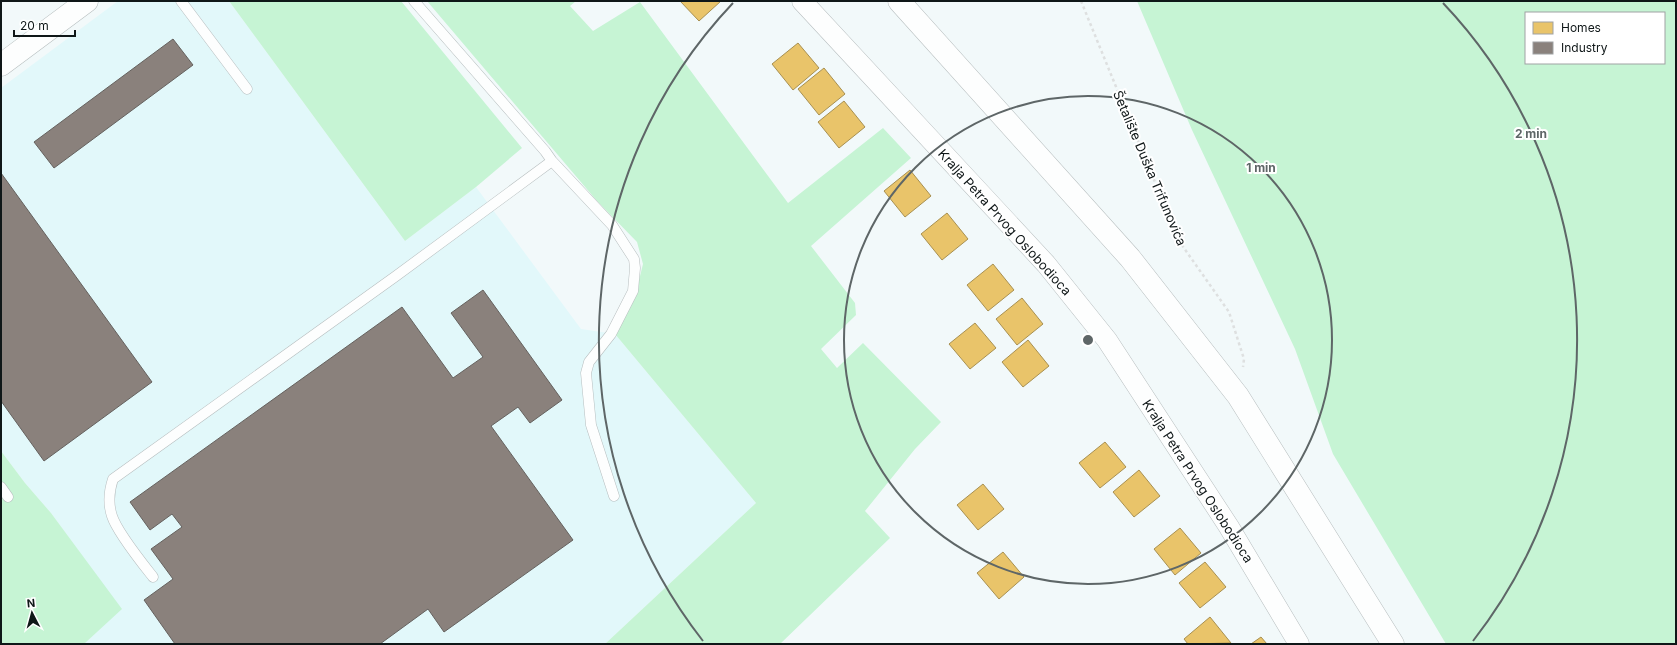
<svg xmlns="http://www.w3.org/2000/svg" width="1677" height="645" viewBox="0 0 1677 645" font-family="Inter,sans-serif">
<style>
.built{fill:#e2f8fa}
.green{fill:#c6f4d4;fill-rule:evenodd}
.homes{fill:#e9c46a;stroke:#a89051}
.industry{fill:#8a817c;stroke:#65615e}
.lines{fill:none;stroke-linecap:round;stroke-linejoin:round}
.service-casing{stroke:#b7bebf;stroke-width:11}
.minor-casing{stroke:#b7bebf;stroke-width:21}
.tertiary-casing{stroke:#b7bebf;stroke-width:23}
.primary-casing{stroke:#b7bebf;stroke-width:23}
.path{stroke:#dee0e0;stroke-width:2.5;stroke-dasharray:3 3;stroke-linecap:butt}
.service{stroke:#fdfefe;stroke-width:10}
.minor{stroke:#fdfefe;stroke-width:20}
.tertiary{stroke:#fdfefe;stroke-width:22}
.primary{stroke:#fdfefe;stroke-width:22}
.ring{fill:none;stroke:#5e6667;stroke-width:2}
.labels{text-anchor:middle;stroke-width:4;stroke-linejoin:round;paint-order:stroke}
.street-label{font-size:13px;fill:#0f1718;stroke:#fff}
.centre{fill:#5e6667;stroke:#fff;stroke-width:2}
.ring-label{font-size:12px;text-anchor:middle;font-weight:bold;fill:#5e6667;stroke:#fff;stroke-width:4;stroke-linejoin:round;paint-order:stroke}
</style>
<rect width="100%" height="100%" fill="#f2f9fa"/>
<!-- built -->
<path class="built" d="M 118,1 L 229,1 L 405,241 L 476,187 L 581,329 L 615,334 L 756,503 L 605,644 L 84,644 L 121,609 L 51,513 L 25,483 L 1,451 L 1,88 Z"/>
<!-- green -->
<path class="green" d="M 229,1 L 401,1 L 522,148 L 476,187 L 405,241 Z
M 427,1 L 576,1 L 570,6 L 593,31 L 640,2 L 788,203 L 883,128 L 911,158 L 811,246 L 855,303 L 856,315 L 821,349 L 837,368 L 863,343 L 941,422 L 915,449 L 865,511 L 890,538 L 780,644 L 605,644 L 756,503 L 615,334 L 634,299 L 639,280 L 643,264 L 637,242 L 597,201 Z
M 1137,1 L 1676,1 L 1676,644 L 1446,644 L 1333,454 L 1295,349 L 1192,130 ZM 1526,13 L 1664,13 L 1664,63 L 1526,63 Z
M 1,451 L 25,483 L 51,513 L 122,609 L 84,644 L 1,644 Z"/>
<!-- homes -->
<path class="homes" d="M 680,1 L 721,1 L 699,21 Z
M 798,43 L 819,68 L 793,90 L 772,64 Z
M 824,68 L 845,94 L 819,115 L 798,89 Z
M 844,101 L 865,127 L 839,148 L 818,122 Z
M 910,170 L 931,196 L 905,217 L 884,191 Z
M 947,213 L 968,239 L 942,260 L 921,234 Z
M 993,264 L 1014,290 L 988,311 L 967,285 Z
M 1022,298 L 1043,324 L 1017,345 L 996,319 Z
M 975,323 L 996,348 L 970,369 L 949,344 Z
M 1028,340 L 1049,366 L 1023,387 L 1002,362 Z
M 1105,442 L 1126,467 L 1100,488 L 1079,463 Z
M 1139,470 L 1160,496 L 1134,517 L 1113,492 Z
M 983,484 L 1004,509 L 978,530 L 957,505 Z
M 1180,528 L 1201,553 L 1175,575 L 1154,549 Z
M 1003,552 L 1024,577 L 999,599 L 977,573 Z
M 1205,562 L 1226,587 L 1200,608 L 1179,583 Z
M 1210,617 L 1231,643 L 1188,644 L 1184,639 Z
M 1261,637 L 1267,644 L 1251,644 Z"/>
<!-- industry -->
<path class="industry" d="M 173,39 L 193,65 L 54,168 L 34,142 Z
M 1,173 L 152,382 L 44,461 L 1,401 Z
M 483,290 L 562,400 L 530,423 L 518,407 L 491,426 L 573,540 L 444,632 L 428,609 L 380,644 L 175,644 L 144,600 L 173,579 L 151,549 L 182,527 L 172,514 L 150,530 L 130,502 L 402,307 L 453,378 L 483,357 L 451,313 Z"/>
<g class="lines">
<!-- service casing -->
<g class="service-casing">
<path id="service" d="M 181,1 L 247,89
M 552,161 L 612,225 L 634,259 L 635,268 L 633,291 L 611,334 L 589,362 L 586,373 L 591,425 L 614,496
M 1,487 L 8,497
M 153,577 C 142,563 117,532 112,516 C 108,504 109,491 113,479 L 396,276 L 552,161 L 545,151 L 414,1"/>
</g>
<!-- minor casing -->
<g class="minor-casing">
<path id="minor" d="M 802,1 L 1046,264 L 1107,340 L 1229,527 L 1299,644"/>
</g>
<!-- tertiary casing -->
<g class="tertiary-casing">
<path id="tertiary" d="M 1,65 L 87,1"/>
</g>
<!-- primary casing -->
<g class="primary-casing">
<path id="primary" d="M 899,1 L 1130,258 L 1238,396 L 1393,644"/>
</g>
<!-- path -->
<path class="path" d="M 1081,1 L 1179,241 L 1229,312 L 1244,359 L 1243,367"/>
<!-- service -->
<use href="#service" class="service"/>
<!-- minor -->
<use href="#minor" class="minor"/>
<!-- tertiary -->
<use href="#tertiary" class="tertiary"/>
<!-- primary -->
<use href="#primary" class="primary"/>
</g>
<!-- distance rings -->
<g class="ring">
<circle cx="1088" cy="340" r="244"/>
<path d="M703 641A489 489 0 0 1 733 3M1443 3A489 489 0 0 1 1473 641"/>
</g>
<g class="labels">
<!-- street labels -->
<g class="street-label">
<text transform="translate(1150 168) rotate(67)" y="5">Šetalište Duška Trifunovića</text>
<text transform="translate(1005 222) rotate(48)" y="5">Kralja Petra Prvog Oslobodioca</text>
<text transform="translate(1198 481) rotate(57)" y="5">Kralja Petra Prvog Oslobodioca</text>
</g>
</g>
<circle cx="1088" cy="340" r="6" class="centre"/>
<g class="ring-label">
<text x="1531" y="138">2 min</text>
<text x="1261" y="172">1 min</text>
</g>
<!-- border -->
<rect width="1677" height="645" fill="none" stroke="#0f1718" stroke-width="4"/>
<!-- legend -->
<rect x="1525" y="12" width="140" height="52" fill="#ffffff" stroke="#9fa2a3"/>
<rect x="1533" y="22" width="20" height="12" fill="#e9c46a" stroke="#9fa2a3"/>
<text x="1561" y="32" font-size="12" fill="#0f1718">Homes</text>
<rect x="1533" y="42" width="20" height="12" fill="#8a817c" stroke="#9fa2a3"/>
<text x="1561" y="52" font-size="12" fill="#0f1718">Industry</text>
<!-- north arrow -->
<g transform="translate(32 613) rotate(354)" stroke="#ffffff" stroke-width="3" paint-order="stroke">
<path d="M0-3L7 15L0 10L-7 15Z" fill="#0f1718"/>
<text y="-6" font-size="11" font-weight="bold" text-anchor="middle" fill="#0f1718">N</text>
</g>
<!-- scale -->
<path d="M14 30v6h61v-6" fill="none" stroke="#0f1718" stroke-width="2"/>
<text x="20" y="30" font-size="12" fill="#0f1718" stroke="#ffffff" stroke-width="3" paint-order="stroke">20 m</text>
</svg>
